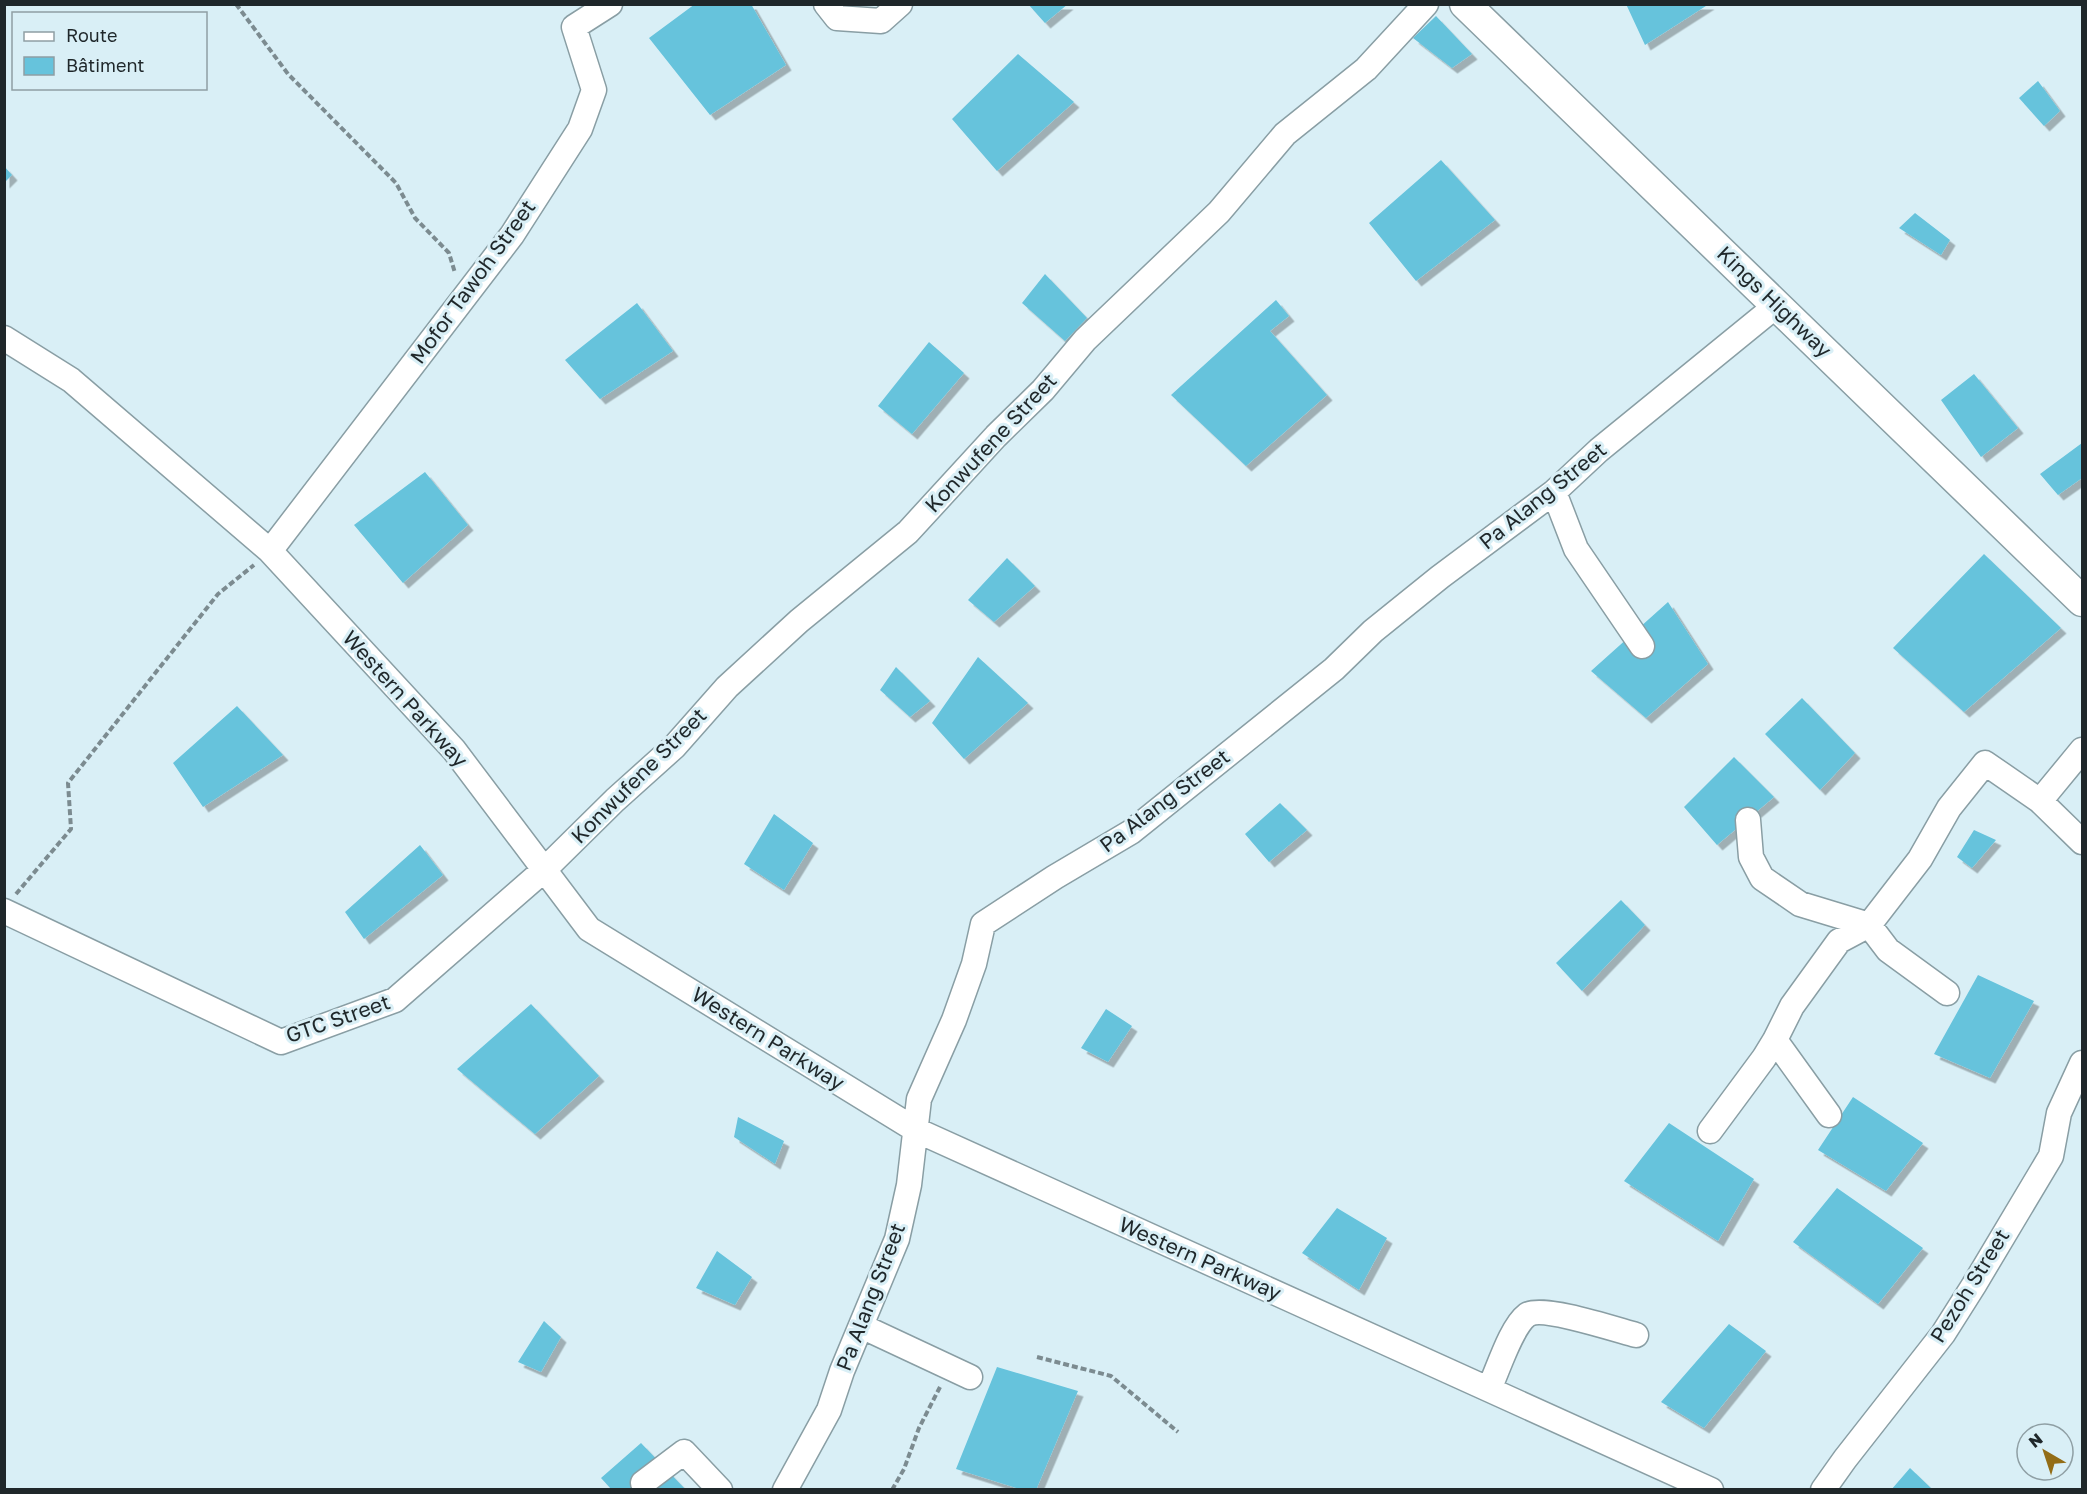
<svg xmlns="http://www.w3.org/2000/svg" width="2087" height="1494" viewBox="0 0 2087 1494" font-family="'Golos Text',sans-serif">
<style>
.building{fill:#66c3dc;filter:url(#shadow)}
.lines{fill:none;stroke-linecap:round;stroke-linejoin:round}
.minor-casing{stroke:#899ea4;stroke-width:27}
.tertiary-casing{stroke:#899ea4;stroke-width:33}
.path{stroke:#7c8b90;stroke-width:4;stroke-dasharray:6 3;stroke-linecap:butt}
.minor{stroke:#fff;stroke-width:24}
.tertiary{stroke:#fff;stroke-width:30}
.labels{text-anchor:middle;stroke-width:6;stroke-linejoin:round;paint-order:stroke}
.street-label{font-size:21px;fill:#1f272a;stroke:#d9eff6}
</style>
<defs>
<filter id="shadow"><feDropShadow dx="5.5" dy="5.5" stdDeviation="0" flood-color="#0004"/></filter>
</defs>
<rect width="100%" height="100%" fill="#d9eff6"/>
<!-- building -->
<path class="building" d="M 695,4 L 751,4 L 786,65 L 710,115 L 649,38 Z
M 1028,4 L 1068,4 L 1045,23 Z
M 1626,4 L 1709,4 L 1645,45 Z
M 1436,16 L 1472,54 L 1452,68 L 1413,38 Z
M 1018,54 L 1074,102 L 997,171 L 952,119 Z
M 2038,81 L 2060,111 L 2044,126 L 2019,98 Z
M 1441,160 L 1495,220 L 1416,281 L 1369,223 Z
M 4,166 L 12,175 L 4,183 Z
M 1915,213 L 1950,240 L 1941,255 L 1899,228 Z
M 1045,274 L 1087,318 L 1065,341 L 1022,303 Z
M 1276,300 L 1289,316 L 1270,331 L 1327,395 L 1246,466 L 1171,395 Z
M 637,303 L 673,351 L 600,399 L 565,360 Z
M 929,342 L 964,373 L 912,434 L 878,406 Z
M 1974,374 L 2018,428 L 1981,457 L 1941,400 Z
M 2082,443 L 2082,478 L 2058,495 L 2040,474 Z
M 425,472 L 468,525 L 403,583 L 354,525 Z
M 1984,554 L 2061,628 L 1964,712 L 1893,648 Z
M 1007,558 L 1035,586 L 994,622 L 968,600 Z
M 1668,602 L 1708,664 L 1646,718 L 1591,671 Z
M 978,657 L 1028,703 L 964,759 L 932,723 Z
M 896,667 L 930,701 L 910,717 L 880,690 Z
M 1802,698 L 1855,753 L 1820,790 L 1765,734 Z
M 237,706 L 283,755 L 203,807 L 173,763 Z
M 1734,757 L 1774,797 L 1717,845 L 1684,807 Z
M 1280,803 L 1307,830 L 1269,862 L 1245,834 Z
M 774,814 L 813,843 L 784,890 L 744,864 Z
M 1974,830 L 1996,840 L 1972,868 L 1957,857 Z
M 420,845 L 443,875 L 364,939 L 345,912 Z
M 1621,900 L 1645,925 L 1582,991 L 1556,963 Z
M 1978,975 L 2034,1001 L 1990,1078 L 1934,1054 Z
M 531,1004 L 599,1076 L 535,1134 L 457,1069 Z
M 1106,1009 L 1132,1026 L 1108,1062 L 1081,1048 Z
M 1853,1097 L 1923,1143 L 1886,1191 L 1818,1150 Z
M 738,1117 L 784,1141 L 775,1164 L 734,1137 Z
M 1669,1123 L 1754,1179 L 1718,1241 L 1624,1181 Z
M 1837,1188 L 1923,1248 L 1878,1304 L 1793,1242 Z
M 1337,1208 L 1387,1238 L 1359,1290 L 1302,1253 Z
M 717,1251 L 752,1277 L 735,1305 L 696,1288 Z
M 544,1321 L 561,1337 L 541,1372 L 518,1362 Z
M 1729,1324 L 1766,1351 L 1704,1428 L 1661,1402 Z
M 997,1367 L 1078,1391 L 1036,1490 L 1023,1490 L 956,1469 Z
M 641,1443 L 686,1490 L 612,1490 L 601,1478 Z
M 1910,1468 L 1933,1490 L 1891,1490 Z"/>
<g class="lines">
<!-- minor casing -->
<g class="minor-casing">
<path id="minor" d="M 826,4 L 837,18 L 881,21 L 900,4
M 4,338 L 71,380 L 270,551 L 454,750 L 589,929 L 916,1130 L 1711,1490
M 1554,492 L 1576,549 L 1642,646
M 270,551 L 512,235 L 580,129 L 594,90 L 574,27 L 610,4
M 2082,750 L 2040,801 L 2082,842
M 1748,820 L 1751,857 L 1762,878 L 1800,904 L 1869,925 L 1888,950 L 1947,993
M 4,911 L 281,1042 L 395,1000 L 544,870 L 615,800 L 674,747 L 727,687 L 799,621 L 908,532 L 996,436 L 1043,390 L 1085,340 L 1219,212 L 1285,134 L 1366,69 L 1426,4
M 1775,1040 L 1829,1115
M 1710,1131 L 1764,1058 L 1775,1040 L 1792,1006 L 1839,941 L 1869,925 L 1920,859 L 1949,808 L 1985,763 L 2040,801
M 861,1326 L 970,1377
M 1489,1389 C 1498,1370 1511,1327 1527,1315 C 1542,1305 1617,1330 1636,1335
M 643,1483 L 684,1452 L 720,1490
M 785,1490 L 829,1410 L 842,1371 L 897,1239 L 909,1185 L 919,1099 L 954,1020 L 974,964 L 983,924 L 1055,877 L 1131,832 L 1334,669 L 1373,631 L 1440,577 L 1554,492 L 1599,450 L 1777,305
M 1823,1490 L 1845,1459 L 1943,1334 L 1974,1285 L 2051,1156 L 2059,1113 L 2082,1063"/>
</g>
<!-- tertiary casing -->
<g class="tertiary-casing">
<path id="tertiary" d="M 1465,4 L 2082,601"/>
</g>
<!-- path -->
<path class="path" d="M 236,4 L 288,74 L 396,183 L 415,218 L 449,253 L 455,273
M 16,894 L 71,829 L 68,783 L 218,594 L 254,565
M 1037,1357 L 1111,1376 L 1178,1432
M 892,1490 L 904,1469 L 919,1428 L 940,1387"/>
<!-- minor -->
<use href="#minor" class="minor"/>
<!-- tertiary -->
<use href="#tertiary" class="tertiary"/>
</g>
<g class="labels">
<!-- street labels -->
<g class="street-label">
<text transform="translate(473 282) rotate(-54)" y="7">Mofor Tawoh Street</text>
<text transform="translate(1774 302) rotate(44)" y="7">Kings Highway</text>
<text transform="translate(991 443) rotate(-47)" y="7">Konwufene Street</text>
<text transform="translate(1543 496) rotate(-39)" y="7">Pa Alang Street</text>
<text transform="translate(405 699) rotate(48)" y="7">Western Parkway</text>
<text transform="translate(639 776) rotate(-45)" y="7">Konwufene Street</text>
<text transform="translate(1165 801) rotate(-37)" y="7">Pa Alang Street</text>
<text transform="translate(338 1019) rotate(-19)" y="7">GTC Street</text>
<text transform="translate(768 1039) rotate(32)" y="7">Western Parkway</text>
<text transform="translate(1200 1259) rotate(24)" y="7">Western Parkway</text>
<text transform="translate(1970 1286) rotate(-58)" y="7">Pezoh Street</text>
<text transform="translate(871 1297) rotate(-69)" y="7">Pa Alang Street</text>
</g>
</g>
<!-- border -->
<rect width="2087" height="1494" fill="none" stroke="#1f272a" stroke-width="12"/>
<!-- legend -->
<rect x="12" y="12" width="195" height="78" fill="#d9eff6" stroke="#8f9fa4" stroke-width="1.5"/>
<rect x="24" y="32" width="30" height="9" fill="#ffffff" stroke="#8f9fa4" stroke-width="1.5"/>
<text x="66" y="42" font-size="18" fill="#1f272a">Route</text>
<rect x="24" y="57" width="30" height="18" fill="#66c3dc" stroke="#8f9fa4" stroke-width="1.5"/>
<text x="66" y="72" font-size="18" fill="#1f272a">Bâtiment</text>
<!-- north arrow -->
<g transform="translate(2045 1452) rotate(321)"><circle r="28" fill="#d9eff6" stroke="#8f9fa4" stroke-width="1.5"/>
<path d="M0-4.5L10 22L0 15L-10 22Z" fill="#936d16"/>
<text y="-9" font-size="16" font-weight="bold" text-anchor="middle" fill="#1f272a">N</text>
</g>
</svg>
